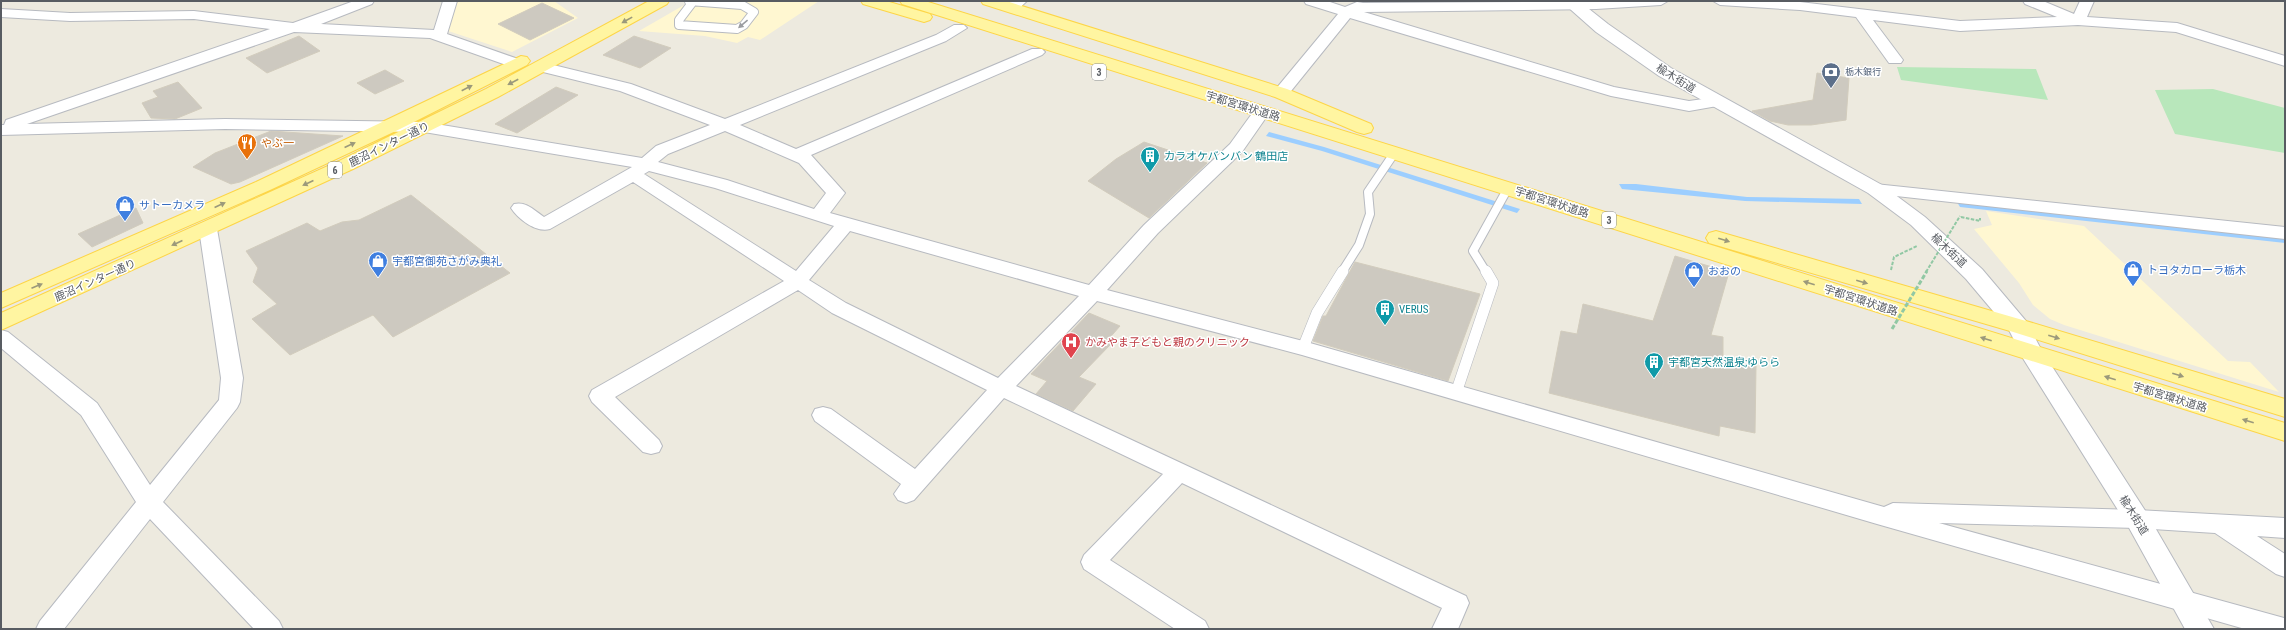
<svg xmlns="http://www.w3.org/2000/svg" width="2286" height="630" viewBox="0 0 2286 630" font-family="'Roboto Condensed','Noto Sans JP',sans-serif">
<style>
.commercial{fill:#fff7d1}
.green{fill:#b8e7bb}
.water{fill:#9cceff}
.building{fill:#cdc9c0;stroke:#d2ccbd}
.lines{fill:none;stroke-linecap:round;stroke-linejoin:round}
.service-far1-casing{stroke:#b7bac0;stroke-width:10}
.service-casing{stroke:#b7bac0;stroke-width:12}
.minor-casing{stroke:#b7bac0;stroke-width:2}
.tertiary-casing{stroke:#b7bac0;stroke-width:2}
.primary-casing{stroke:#fdd547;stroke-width:2}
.path{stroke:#91c8a4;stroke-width:2;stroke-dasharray:3.5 1.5;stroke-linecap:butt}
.service-far1{stroke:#fff;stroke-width:8}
.service{stroke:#fff;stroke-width:11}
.minor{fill:#fff;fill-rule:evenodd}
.tertiary{fill:#fff;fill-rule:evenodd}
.primary{fill:#fff5a1;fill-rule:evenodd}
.path-bridge-far1{stroke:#91c8a4;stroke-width:2;stroke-dasharray:3.5 1.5;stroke-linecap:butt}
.path-bridge{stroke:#91c8a4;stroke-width:3;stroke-dasharray:4.5 2;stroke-linecap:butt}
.oneway{fill:#9b997b}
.oneway2{fill:#9b9da1}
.labels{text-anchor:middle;stroke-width:3;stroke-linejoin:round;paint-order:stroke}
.far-service-label{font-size:9px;fill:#4e5e75;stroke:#fff;text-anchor:start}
.shield{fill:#fff;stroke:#8a8d91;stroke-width:1}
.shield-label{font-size:10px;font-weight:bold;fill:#585c62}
.street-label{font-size:11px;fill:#585c62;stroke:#fff}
.food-label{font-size:11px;fill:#c56008;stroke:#fff;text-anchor:start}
.culture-label{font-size:11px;fill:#0d838f;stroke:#fff;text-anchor:start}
.shop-label{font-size:11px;fill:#366cbe;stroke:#fff;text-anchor:start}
.health-label{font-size:11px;fill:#be3a42;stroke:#fff;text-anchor:start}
</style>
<rect width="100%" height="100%" fill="#edeadf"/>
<!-- commercial -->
<path class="commercial" d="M 454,1 L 554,1 L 578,18 L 512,52 L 445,30 Z
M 691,1 L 819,1 L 760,40 L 748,37 L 737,43 L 705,36 L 639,31 Z
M 1986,211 L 2084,226 L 2228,361 L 2250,362 L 2279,392 L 2064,325 L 2050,319 L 2033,305 L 2019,283 L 1974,229 L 1992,225 Z"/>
<!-- green -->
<path class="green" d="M 1897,67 L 2036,69 L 2048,100 L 1901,80 Z
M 2213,89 L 2285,108 L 2285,153 L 2175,134 L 2155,90 Z"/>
<!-- water -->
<path class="water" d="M 1269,132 L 1324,147 L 1520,209 L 1517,213 L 1322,151 L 1266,136 Z
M 1619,184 L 1636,184 L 1747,197 L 1859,199 L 1862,204 L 1745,201 L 1622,189 Z
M 1957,202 L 2285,238 L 2285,243 L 1960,207 Z"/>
<!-- building -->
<path class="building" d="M 542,3 L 574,18 L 530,40 L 498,24 Z
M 299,36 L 320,51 L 267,73 L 246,58 Z
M 634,36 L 671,48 L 640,68 L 603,55 Z
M 385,70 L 404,81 L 375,94 L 357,83 Z
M 1817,73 L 1849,78 L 1846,120 L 1811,125 L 1788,125 L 1770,121 L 1752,111 L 1813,100 Z
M 178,82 L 202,108 L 175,119 L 151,118 L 142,103 L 158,97 L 153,91 Z
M 556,87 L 578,95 L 517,133 L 495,124 Z
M 271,131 L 343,136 L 240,182 L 231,184 L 193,167 L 215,153 Z
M 1144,142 L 1207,163 L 1149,218 L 1088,181 L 1116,159 Z
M 411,195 L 510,273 L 393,337 L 373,315 L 290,355 L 252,319 L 277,304 L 253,282 L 258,268 L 246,251 L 307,223 L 320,231 L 342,222 L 359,220 Z
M 136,208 L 143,223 L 92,247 L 78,234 Z
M 1675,256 L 1729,272 L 1711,335 L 1723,337 L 1723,359 L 1756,365 L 1755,433 L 1720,426 L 1719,436 L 1549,393 L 1561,331 L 1577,334 L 1583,304 L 1653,321 Z
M 1355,262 L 1480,294 L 1448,381 L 1313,341 L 1323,316 L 1326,316 Z
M 1089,313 L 1120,326 L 1106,342 L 1111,344 L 1079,377 L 1096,384 L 1073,411 L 1036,394 L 1047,381 L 1031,374 Z"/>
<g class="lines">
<!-- service-far1 casing -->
<g class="service-far1-casing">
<path id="service-far1" d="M 689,1 L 742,5 L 754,12 L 744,25 L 737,29 L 679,25 L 679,20 L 692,3
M 1342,272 L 1359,245 L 1370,214 L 1368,192 L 1395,152
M 1486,272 L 1473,251 L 1508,188"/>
</g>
<!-- service casing -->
<g class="service-casing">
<path id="service" d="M 1303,348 L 1317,313 L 1343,271
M 1456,393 L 1493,283 L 1486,271"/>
</g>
<!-- minor casing -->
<g class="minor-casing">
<path id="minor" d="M 354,1 L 374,1 L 372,4 L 321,24 L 434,30 L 443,1 L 457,1 L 447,34 L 521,60 L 523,63 L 521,66 L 509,66 L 430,38 L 294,32 L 27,124 L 225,119 L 424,122 L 642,158 L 656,146 L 710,125 L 620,91 L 535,70 L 533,67 L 535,64 L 541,62 L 631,84 L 725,119 L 936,35 L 954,25 L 964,25 L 967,28 L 946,41 L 740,125 L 796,149 L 1032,49 L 1042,49 L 1045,52 L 1042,55 L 811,155 L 845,193 L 830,213 L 1089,285 L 1144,225 L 1230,144 L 1251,115 L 1263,115 L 1265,119 L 1242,152 L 1158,233 L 1107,290 L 1303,341 L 1884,507 L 1893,503 L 2137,510 L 2285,518 L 2285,538 L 2257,536 L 2285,554 L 2285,577 L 2276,574 L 2215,533 L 2137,528 L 1939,523 L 2284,618 L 2285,629 L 2245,629 L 1877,524 L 1302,355 L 1097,301 L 1016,386 L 1466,596 L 1469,603 L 1458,629 L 1432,629 L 1442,608 L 1182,483 L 1110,560 L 1205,621 L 1209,629 L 1175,629 L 1084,569 L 1081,562 L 1084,555 L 1163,474 L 1004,398 L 914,500 L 906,503 L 898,500 L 894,494 L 901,484 L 815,421 L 812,415 L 815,409 L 823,407 L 831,409 L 915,469 L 987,390 L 832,313 L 798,290 L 615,397 L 659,440 L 662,446 L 659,452 L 651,454 L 643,452 L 592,402 L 589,396 L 592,390 L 784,281 L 633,182 L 550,229 C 536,233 518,219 511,208 L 514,204 C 526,201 534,210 544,217 L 632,167 L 424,132 L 225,129 L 1,135 L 1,125 L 4,125 L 6,120 L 270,29 L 194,19 L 70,21 L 1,17 L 1,9 L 70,13 L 194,11 L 293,23 ZM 725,131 L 799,163 L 826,193 L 814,209 L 727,180 L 658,162 L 668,154 ZM 649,171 L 715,188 L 834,226 L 796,271 L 644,174 ZM 850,231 L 1079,296 L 998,378 L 846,303 L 809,280 Z
M 1011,1 L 1027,1 L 1016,11 L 1011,12 L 1004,8 Z
M 1304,1 L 1327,1 L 1345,7 L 1357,2 L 1363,3 L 1668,1 L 1661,5 L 1596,9 L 1364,12 L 1614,87 L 1689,101 L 1717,97 L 1723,99 L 1725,102 L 1723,105 L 1689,111 L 1611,96 L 1350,18 L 1287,96 L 1275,96 L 1273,93 L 1275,90 L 1338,14 L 1306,4 Z
M 1713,1 L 1800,2 L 1960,21 L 2057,17 L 2025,4 L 2023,1 L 2043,1 L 2074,14 L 2080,1 L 2094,1 L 2087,17 L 2177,23 L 2285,56 L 2285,66 L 2176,32 L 2078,25 L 1960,31 L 1873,20 L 1903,60 L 1901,63 L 1889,63 L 1856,17 L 1800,10 L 1720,5 Z
M 1875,184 L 2285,227 L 2285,239 L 1869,193 L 1866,189 L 1869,185 Z
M 208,223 L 215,225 L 217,229 L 243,378 L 240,402 L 237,408 L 163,502 L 279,621 L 283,629 L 254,629 L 150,519 L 64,629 L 36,629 L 40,621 L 136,502 L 81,415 L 1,348 L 1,330 L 8,332 L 97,403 L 150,485 L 219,400 L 221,378 L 199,229 L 201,225 Z"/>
</g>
<!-- tertiary casing -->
<g class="tertiary-casing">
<path id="tertiary" d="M 1561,1 L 1579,1 L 1608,24 L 1671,68 L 1882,185 L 1925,217 L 1982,269 L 2026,321 L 2042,351 L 2146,512 L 2214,629 L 2185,629 L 2128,526 L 2024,360 L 2009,330 L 1966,279 L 1911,225 L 1868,193 L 1659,76 L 1596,32 Z"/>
</g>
<!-- primary casing -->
<g class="primary-casing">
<path id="primary" d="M 649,1 L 669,1 L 667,4 L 498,97 L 353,169 L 1,330 L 1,313 L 339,161 L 486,89 Z
M 861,1 L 886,1 L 930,14 L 932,17 L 930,20 L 924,22 L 863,4 Z
M 900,1 L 925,1 L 2285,423 L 2285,441 L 902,4 Z
M 981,1 L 1006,1 L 1287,89 L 1371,124 L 1373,128 L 1371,132 L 1364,134 L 1357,132 L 1275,97 L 983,4 Z
M 521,56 L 527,57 L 530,61 L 527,65 L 400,129 L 270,190 L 1,308 L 1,293 L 256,182 Z
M 1716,231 L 2026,321 L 2285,399 L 2285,417 L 2010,331 L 1709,243 L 1706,238 L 1709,233 Z"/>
</g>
<!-- path -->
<path class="path" d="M 1961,217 L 1980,221 L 1980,218
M 1891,270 L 1894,257 L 1917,246"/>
<!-- service-far1 -->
<use href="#service-far1" class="service-far1"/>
<!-- service -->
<use href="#service" class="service"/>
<!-- minor -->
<use href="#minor" class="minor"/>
<!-- tertiary -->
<use href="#tertiary" class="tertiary"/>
<!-- primary -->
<use href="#primary" class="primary"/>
<!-- path-bridge-far1 -->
<path class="path-bridge-far1" d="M 1926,272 L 1960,216"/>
<!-- path-bridge -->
<path class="path-bridge" d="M 1892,329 L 1927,271"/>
</g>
<!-- one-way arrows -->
<defs><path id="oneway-solid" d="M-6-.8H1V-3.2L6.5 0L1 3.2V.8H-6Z"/></defs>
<g class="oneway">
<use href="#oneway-solid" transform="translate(627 20) rotate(151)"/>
<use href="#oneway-solid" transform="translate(513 82) rotate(152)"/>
<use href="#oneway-solid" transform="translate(467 88) rotate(-27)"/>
<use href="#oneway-solid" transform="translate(350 145) rotate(-25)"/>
<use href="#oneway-solid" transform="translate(308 183) rotate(155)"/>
<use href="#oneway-solid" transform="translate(220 205) rotate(-25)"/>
<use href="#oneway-solid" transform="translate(1724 240) rotate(17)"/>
<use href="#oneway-solid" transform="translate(177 243) rotate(155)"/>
<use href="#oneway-solid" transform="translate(1862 282) rotate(16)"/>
<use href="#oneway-solid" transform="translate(1809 283) rotate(-162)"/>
<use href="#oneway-solid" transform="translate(37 286) rotate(-23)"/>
<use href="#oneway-solid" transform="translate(2054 337) rotate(17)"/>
<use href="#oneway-solid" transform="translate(1986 339) rotate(-162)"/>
<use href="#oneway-solid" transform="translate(2178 375) rotate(17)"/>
<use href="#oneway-solid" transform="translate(2110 378) rotate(-163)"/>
<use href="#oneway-solid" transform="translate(2248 421) rotate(-163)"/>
</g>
<use class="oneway2" href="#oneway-solid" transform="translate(743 24) rotate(140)"/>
<!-- icons -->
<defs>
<g id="bank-pin" transform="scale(1)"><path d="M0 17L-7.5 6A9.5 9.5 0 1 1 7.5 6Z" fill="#5c6f8a" stroke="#fff"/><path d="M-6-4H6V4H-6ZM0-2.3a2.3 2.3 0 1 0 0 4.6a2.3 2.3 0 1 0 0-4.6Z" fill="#fff"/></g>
<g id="restaurant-pin" transform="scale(1)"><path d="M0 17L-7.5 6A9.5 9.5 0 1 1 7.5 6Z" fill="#e8710a" stroke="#fff"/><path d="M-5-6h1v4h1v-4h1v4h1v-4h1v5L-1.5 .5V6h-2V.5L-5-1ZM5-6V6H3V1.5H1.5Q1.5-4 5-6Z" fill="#fff"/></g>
<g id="building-pin" transform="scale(1)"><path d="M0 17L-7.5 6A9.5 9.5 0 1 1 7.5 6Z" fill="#0f9aa8" stroke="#fff"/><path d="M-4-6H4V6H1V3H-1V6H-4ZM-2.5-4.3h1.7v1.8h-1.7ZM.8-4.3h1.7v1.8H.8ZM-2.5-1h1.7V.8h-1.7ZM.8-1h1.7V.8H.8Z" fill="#fff"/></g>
<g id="shop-pin" transform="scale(1)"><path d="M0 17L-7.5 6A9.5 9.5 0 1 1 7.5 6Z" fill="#3f7fe0" stroke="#fff"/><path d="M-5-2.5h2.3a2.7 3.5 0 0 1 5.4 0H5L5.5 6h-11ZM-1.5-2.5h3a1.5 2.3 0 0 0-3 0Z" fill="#fff"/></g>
<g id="hospital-pin" transform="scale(1)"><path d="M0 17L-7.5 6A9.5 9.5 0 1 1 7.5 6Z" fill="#e0444e" stroke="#fff"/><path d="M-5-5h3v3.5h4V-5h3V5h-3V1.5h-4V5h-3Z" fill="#fff"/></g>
</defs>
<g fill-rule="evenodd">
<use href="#bank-pin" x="1831" y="72"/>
<use href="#restaurant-pin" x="247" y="143"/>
<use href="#building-pin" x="1150" y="156"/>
<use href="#shop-pin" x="125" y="205"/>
<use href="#shop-pin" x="378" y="261"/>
<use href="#shop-pin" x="2133" y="270"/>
<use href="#shop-pin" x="1694" y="271"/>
<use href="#building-pin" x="1385" y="309"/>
<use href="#hospital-pin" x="1071" y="342"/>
<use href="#building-pin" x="1654" y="362"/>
</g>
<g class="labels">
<!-- far-service labels -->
<g class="far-service-label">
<text x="1845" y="75">栃木銀行</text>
</g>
<!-- shield labels -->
<g class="shield">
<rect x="1092" y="64" width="14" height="16" rx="3"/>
<rect x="328" y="162" width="14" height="16" rx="3"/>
<rect x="1602" y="212" width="14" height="16" rx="3"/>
</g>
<g class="shield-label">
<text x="1099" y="76">3</text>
<text x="335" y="174">6</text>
<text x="1609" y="224">3</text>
</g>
<!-- street labels -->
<g class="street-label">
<text transform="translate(1676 78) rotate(32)" y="4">楡木街道</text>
<text transform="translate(1243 106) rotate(17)" y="4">宇都宮環状道路</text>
<text transform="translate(389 144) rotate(-26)" y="4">鹿沼インター通り</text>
<text transform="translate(1552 202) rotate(18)" y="4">宇都宮環状道路</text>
<text transform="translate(1949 250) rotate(43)" y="4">楡木街道</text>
<text transform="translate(95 280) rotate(-24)" y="4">鹿沼インター通り</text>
<text transform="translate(1861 300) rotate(18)" y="4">宇都宮環状道路</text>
<text transform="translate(2170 397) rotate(17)" y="4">宇都宮環状道路</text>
<text transform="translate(2134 515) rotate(58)" y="4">楡木街道</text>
</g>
<!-- food labels -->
<g class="food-label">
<text x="261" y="147">やぶ一</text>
</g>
<!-- culture labels -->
<g class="culture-label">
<text x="1164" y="160">カラオケバンバン 鶴田店</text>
<text x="1399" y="313">VERUS</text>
<text x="1668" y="366">宇都宮天然温泉;ゆらら</text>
</g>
<!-- shop labels -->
<g class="shop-label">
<text x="139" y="209">サトーカメラ</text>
<text x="392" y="265">宇都宮御苑さがみ典礼</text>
<text x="2147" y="274">トヨタカローラ栃木</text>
<text x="1708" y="275">おおの</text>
</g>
<!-- health labels -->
<g class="health-label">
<text x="1085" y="346">かみやま子どもと親のクリニック</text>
</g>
</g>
<!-- border -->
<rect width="2286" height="630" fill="none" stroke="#585c62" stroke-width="4"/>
</svg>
